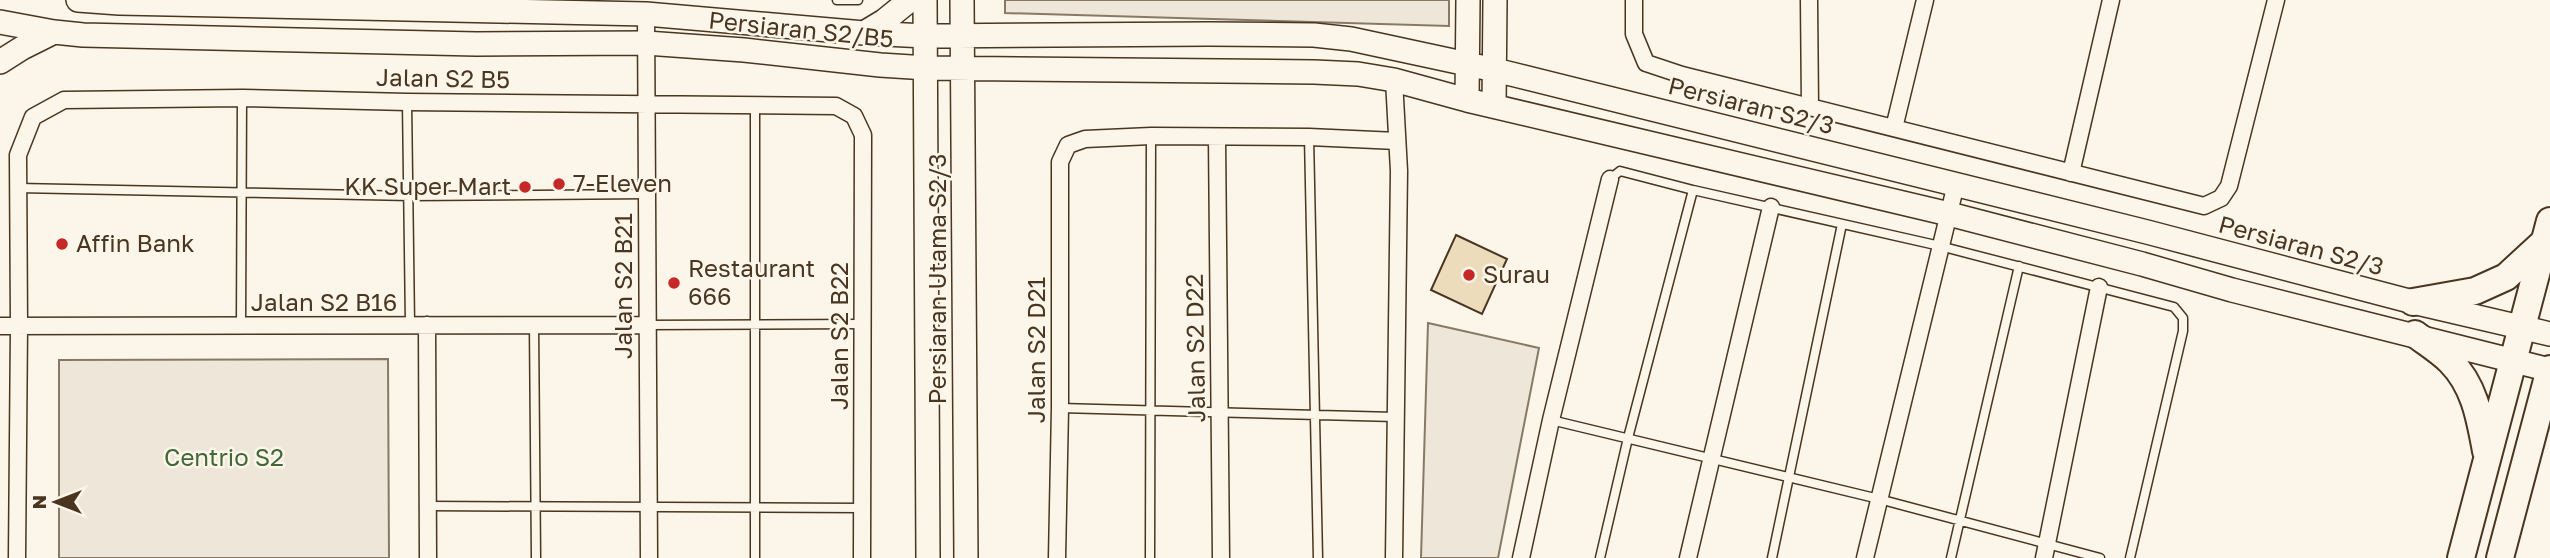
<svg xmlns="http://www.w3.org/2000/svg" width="2550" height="558" viewBox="0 0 2550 558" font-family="'Golos Text',sans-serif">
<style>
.green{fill:#ede6d9;stroke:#887966;stroke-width:2}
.building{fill:#ecdcbc;stroke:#4a3520;stroke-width:2}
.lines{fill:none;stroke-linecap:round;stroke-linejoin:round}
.lane-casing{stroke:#4a3520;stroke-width:11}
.street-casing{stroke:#4a3520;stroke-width:19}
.secondary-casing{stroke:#4a3520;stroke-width:26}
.primary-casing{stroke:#4a3520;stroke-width:30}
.lane{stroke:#fbf6e9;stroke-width:8}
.street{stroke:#fbf6e9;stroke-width:16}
.secondary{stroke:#fbf6e9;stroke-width:23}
.primary{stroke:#fbf6e9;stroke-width:26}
.poi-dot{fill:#c62828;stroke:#fbf6e9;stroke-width:2.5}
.labels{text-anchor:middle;stroke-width:5;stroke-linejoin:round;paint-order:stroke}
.street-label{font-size:24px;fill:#4a3520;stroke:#fbf6e9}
.poi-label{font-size:24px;fill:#4a3520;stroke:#fbf6e9;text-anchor:start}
.park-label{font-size:24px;fill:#436837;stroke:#fbf6e9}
</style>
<rect width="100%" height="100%" fill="#fbf6e9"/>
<!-- green -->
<path class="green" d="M 1005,0 L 1449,0 L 1449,26 L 1005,13 Z
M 1428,323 L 1539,348 L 1498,558 L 1421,558 Z
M 388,359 L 389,558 L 59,558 L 59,360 Z"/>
<!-- building -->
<path class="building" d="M 1456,235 L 1507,259 L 1482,314 L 1431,290 Z"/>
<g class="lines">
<!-- lane casing -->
<g class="lane-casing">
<path id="lane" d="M 837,0 L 858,0
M 407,102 L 410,325
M 755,107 L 755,558
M 1309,137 L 1318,558
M 1610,179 L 1620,171 L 1693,190 L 1940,246 L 2174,307 L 2183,318 L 2183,331 L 2130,558
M 18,188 L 410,196 L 647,194
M 534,325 L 536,558
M 647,325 L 864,324
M 241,326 L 242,98
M 1060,408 L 1395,417
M 1551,420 L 1879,499 L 2100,558
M 428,506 L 862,508
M 1150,558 L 1151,136
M 1600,558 L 1628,438 L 1693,190
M 1772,558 L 1842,224
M 1951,558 L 2019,266"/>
</g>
<!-- street casing -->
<g class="street-casing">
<path id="street" d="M 1634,0 L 1634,34 L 1646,63 L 1682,75 L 2204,206 L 2221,198 L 2229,186 L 2276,0
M 1809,0 L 1810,107
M 646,14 L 649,558
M 1394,80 L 1399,171 L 1394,558
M 1894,128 L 1925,0
M 1217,138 L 1221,558
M 2071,173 L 2111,0
M 427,325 L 428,558
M 0,326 L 647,325
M 17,558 L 19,326 L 18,155 L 33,117 L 64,100 L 242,98 L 407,102 L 836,106 L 854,116 L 863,135 L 862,558
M 1057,558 L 1060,408 L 1060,162 L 1068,145 L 1085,139 L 1151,136 L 1309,137 L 1397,141
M 1521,558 L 1551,420 L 1610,179
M 1688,558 L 1771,207
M 1865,558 L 1956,184
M 2044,558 L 2099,287"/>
</g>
<!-- secondary casing -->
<g class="secondary-casing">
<path id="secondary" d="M 78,0 L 119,3 L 646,14 L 864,33 L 926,36 L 1209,34 L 1314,35 L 1351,39 L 1495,70 L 2147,232 L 2413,302 L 2550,334
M 925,0 L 928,558
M 962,0 L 966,558
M 0,22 L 54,32 L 83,35 L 476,44 L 646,43 L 744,50 L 880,65 L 927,68 L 1314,72 L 1358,74 L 1394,80 L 1467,100 L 1949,214 L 2142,264 L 2232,290 L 2550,370
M 864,33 L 884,21 L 910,0
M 0,62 L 22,48 L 54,32
M 1467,100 L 1468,0
M 1494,106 L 1495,0"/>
</g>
<!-- primary casing -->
<g class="primary-casing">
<path id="primary" d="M 2413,302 L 2475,291 L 2506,277 L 2544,242
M 2415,334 C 2427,343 2440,351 2450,361 C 2475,386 2480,419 2486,451
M 2461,558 L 2550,221
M 2500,558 L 2550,369"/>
</g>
<!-- lane -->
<use href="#lane" class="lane"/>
<!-- street -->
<use href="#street" class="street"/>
<!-- secondary -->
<use href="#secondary" class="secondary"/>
<!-- primary -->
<use href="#primary" class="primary"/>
</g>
<!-- markers -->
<g class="poi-dot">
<circle cx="559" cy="184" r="7"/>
<circle cx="525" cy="187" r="7"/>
<circle cx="62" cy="244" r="7"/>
<circle cx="1469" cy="275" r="7"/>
<circle cx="674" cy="283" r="7"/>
</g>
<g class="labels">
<!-- street labels -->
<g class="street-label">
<text transform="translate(801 30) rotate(6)" y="8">Persiaran S2/B5</text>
<text transform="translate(443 79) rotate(1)" y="8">Jalan S2 B5</text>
<text transform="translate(1751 106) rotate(14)" y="8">Persiaran S2/3</text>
<text transform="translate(2301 246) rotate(15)" y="8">Persiaran S2/3</text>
<text transform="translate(938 279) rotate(-90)" y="8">Persiaran Utama S2/3</text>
<text transform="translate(624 286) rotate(-90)" y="8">Jalan S2 B21</text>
<text x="324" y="311">Jalan S2 B16</text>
<text transform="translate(840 336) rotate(-90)" y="8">Jalan S2 B22</text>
<text transform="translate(1196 348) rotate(-91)" y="8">Jalan S2 D22</text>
<text transform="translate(1037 350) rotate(-90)" y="8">Jalan S2 D21</text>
</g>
<!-- poi labels -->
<g class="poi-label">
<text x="573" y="192">7-Eleven</text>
<text x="511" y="195" text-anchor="end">KK Super Mart</text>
<text x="76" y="252">Affin Bank</text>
<text x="688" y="277">Restaurant<tspan x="688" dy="28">666</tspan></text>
<text x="1483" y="283">Surau</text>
</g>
<!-- park labels -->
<g class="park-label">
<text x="224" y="466">Centrio S2</text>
</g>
</g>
<!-- north arrow -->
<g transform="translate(56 502) rotate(270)" stroke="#fbf6e9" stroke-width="5" paint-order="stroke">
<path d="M0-5L12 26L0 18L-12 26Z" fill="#4a3520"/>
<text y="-10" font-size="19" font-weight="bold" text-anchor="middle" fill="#4a3520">N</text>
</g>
</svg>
